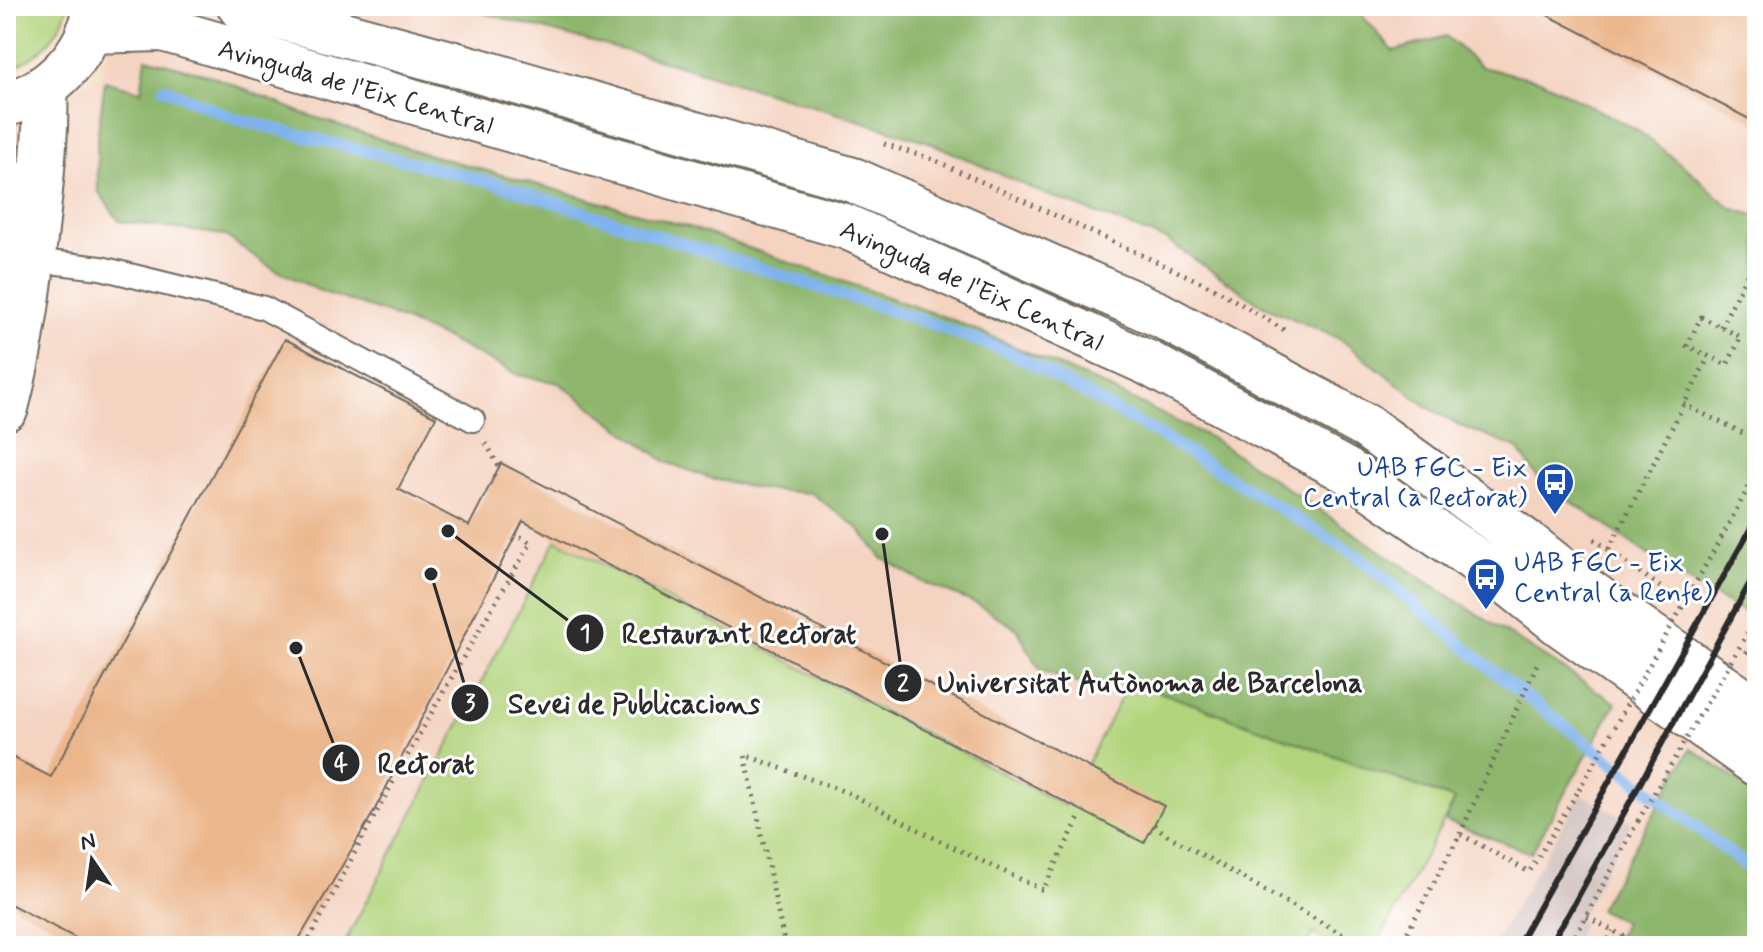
<svg xmlns="http://www.w3.org/2000/svg" width="1763" height="952" viewBox="0 0 1763 952" font-family="Mynerve,sans-serif">
<style>
.built{fill:#f4d3c0}
.industrial{fill:#d0c0bc}
.green{fill:#b2d47d;stroke:#6e8054;stroke-width:2}
.forest{fill:#8db66c;stroke:#5c704c;stroke-width:2}
.lines{fill:none;stroke-linecap:round;stroke-linejoin:round}
.stream{stroke:#80b3ed;stroke-width:12}
.building{fill:#ebb68b}
.lane-casing{stroke:#716a61;stroke-width:26}
.street-casing{stroke:#716a61;stroke-width:48}
.path{stroke:#716a61;stroke-width:5;stroke-dasharray:2 6;stroke-linecap:butt}
.lane{stroke:#fff;stroke-width:22}
.street{stroke:#fff;stroke-width:44}
.rail{stroke:#2b2b2b;stroke-width:6}
.path-bridge{stroke:#716a61;stroke-width:5;stroke-dasharray:2 6;stroke-linecap:butt}
.labels{text-anchor:middle;stroke-width:6;stroke-linejoin:round;paint-order:stroke}
.street-label{font-size:26px;fill:#2b2b2b;stroke:#fff}
.transit-label{font-size:26px;fill:#164399;stroke:#fff;text-anchor:end}
.leader{fill:none;stroke:#2b2b2b;stroke-width:3}
.callout-dot{fill:#2b2b2b;stroke:#fff;stroke-width:3}
.mark-label{font-size:24px;text-anchor:middle;font-weight:bold;fill:#fff}
.callout-label{font-size:28px;text-anchor:middle;font-weight:bold;fill:#2b2b2b;stroke:#fff;stroke-width:6;stroke-linejoin:round;paint-order:stroke}
</style>
<rect width="100%" height="100%" fill="#fff"/>
<filter id="ink" filterUnits="userSpaceOnUse"><feTurbulence type="fractalNoise" baseFrequency=".0125" numOctaves="2"/><feDisplacementMap in="SourceGraphic" scale="16" xChannelSelector="R" yChannelSelector="G"/><feConvolveMatrix kernelMatrix="1 2 1 2 8 2 1 2 1" color-interpolation-filters="sRGB"/></filter>
<filter id="wash" filterUnits="userSpaceOnUse"><feTurbulence type="fractalNoise" baseFrequency=".006" numOctaves="4" result="noise"/><feDisplacementMap in="SourceGraphic" scale="32" xChannelSelector="R" yChannelSelector="G"/><feGaussianBlur stdDeviation="1.8" result="paint"/><feColorMatrix in="noise" values="0 0 0 0 0 0 0 0 0 0 0 0 0 0 0 0 0 1.4 0 .05"/><feComposite in="paint" operator="in"/></filter>
<g filter="url(#wash)">
<rect width="100%" height="100%" fill="#f3e0c4"/>
<!-- built -->
<path class="built" d="M 111,6 L 1757,6 L 1757,946 L 6,946 L 6,122 L 102,76 Z"/>
<!-- industrial -->
<path class="industrial" d="M 1581,794 L 1631,822 L 1579,920 L 1583,923 L 1571,946 L 1492,946 Z"/>
<!-- green -->
<path class="green" d="M 6,6 L 68,6 C 60,36 36,61 6,70 Z
M 556,540 L 1065,806 L 1130,681 L 1455,800 L 1376,946 L 1335,946 L 1313,933 L 1305,946 L 343,946 Z"/>
<!-- forest -->
<path class="forest" d="M 457,6 L 1354,6 L 1393,51 L 1446,36 L 1481,67 L 1540,80 L 1637,130 L 1689,170 L 1731,208 L 1757,216 L 1757,619 L 1682,578 L 1540,480 L 1517,448 L 1461,426 L 1429,408 L 1340,339 L 1262,305 L 1166,240 L 1040,192 L 929,142 L 679,65 Z
M 146,58 L 212,76 L 302,113 L 420,152 L 689,227 L 953,320 L 1102,385 L 1213,439 L 1424,580 L 1616,703 L 1531,853 L 1445,821 L 1455,800 L 1130,681 L 1092,688 L 1040,670 L 1017,629 L 977,604 L 921,581 L 882,558 L 857,527 L 811,493 L 760,489 L 710,478 L 666,462 L 559,383 L 518,375 L 443,337 L 386,313 L 320,291 L 270,267 L 224,235 L 119,221 L 98,191 L 97,139 L 105,81 L 141,91 Z
M 1691,748 L 1757,794 L 1757,946 L 1614,946 L 1624,922 L 1599,909 Z"/>
<g class="lines">
<!-- stream -->
<path class="stream" d="M 164,88 L 236,119 L 491,182 L 918,319 L 1012,353 L 1165,438 L 1361,558 L 1492,670 L 1757,874"/>
</g>
<g id="blocks">
<!-- building -->
<path class="building" d="M 1530,6 L 1757,6 L 1757,123 Z
M 285,339 L 436,417 L 398,489 L 469,526 L 501,463 L 1164,806 L 1144,843 L 523,521 L 373,813 L 295,946 L 91,946 L 6,902 L 6,754 L 51,777 Z"/>
</g>
</g>
<g filter="url(#ink)">
<use href="#blocks" fill-opacity="0" stroke="#716a61" stroke-width="2"/>
<g class="lines">
<!-- lane casing -->
<g class="lane-casing">
<path id="lane" d="M 32,260 L 101,268 L 264,308 L 473,420"/>
</g>
<!-- street casing -->
<g class="street-casing">
<path id="street" d="M 240,6 L 465,67 L 853,180 L 1160,315 L 1367,427 L 1530,545 L 1585,589 L 1757,711
M 89,31 L 163,29 L 847,227 L 1148,363 L 1347,471 L 1506,581 L 1560,624 L 1757,764
M 6,104 C 52,93 89,53 96,6
M 6,180 L 32,245
M 6,408 C 23,343 31,277 38,211 C 42,169 47,129 45,87"/>
</g>
<!-- path -->
<path class="path" d="M 884,144 L 932,159 L 1216,289 L 1284,330
M 1701,317 L 1741,337 L 1727,365 L 1687,346 Z
M 1721,327 L 1757,254
M 1683,404 L 1757,440
M 486,443 L 499,467
M 1721,538 L 1757,472
M 1594,539 L 1660,587
M 1609,549 L 1708,358
M 1746,653 L 1757,640
M 1154,825 L 1167,835 L 1363,946
M 1460,834 L 1539,660
M 1587,917 L 1623,936 L 1619,946
M 1576,935 L 1638,821
M 306,946 C 376,809 451,675 531,543 L 516,534
M 785,946 L 745,755 L 851,794 L 940,841 L 1043,890 L 1080,816
M 1400,946 L 1460,834 L 1529,872 L 1579,790
M 1605,946 L 1613,931"/>
<!-- lane -->
<use href="#lane" class="lane"/>
<!-- street -->
<use href="#street" class="street"/>
<!-- rail -->
<path class="rail" d="M 1517,946 L 1757,517
M 1548,946 L 1568,915 L 1757,570"/>
<!-- path-bridge -->
<path class="path-bridge" d="M 1579,790 L 1721,538
M 1638,821 L 1757,617"/>
</g>
</g>
<!-- icons -->
<defs>
<g id="bus-pin" transform="scale(2)"><path d="M0 17L-7.5 6A9.5 9.5 0 1 1 7.5 6Z" fill="#1a4fb4" stroke="#fff"/><path d="M-5-6H5V4H4V6H2V4H-2V6H-4V4H-5ZM-3.5-4V0h7V-4ZM-3.5 1.2v1.5H-2V1.2ZM2 1.2v1.5H3.5V1.2Z" fill="#fff"/></g>
</defs>
<g fill-rule="evenodd">
<use href="#bus-pin" x="1555" y="482"/>
<use href="#bus-pin" x="1486" y="577"/>
</g>
<g class="labels">
<!-- street labels -->
<g class="street-label">
<text transform="translate(356 86) rotate(16)" y="9">Avinguda de l'Eix Central</text>
<text transform="translate(972 285) rotate(24)" y="9">Avinguda de l'Eix Central</text>
</g>
<!-- transit labels -->
<g class="transit-label">
<text x="1527" y="476">UAB FGC - Eix<tspan x="1527" dy="30">Central (a Rectorat)</tspan></text>
<text x="1514" y="571" text-anchor="start">UAB FGC - Eix<tspan x="1514" dy="30">Central (a Renfe)</tspan></text>
</g>
</g>
<!-- callouts -->
<path class="leader" d="M448 531L585 633M882 534L903 683M431 574L470 703M296 648L341 763"/>
<g class="callout-dot">
<circle cx="448" cy="531" r="8"/>
<circle cx="882" cy="534" r="8"/>
<circle cx="431" cy="574" r="8"/>
<circle cx="296" cy="648" r="8"/>
<circle cx="585" cy="633" r="20"/>
<circle cx="903" cy="683" r="20"/>
<circle cx="470" cy="703" r="20"/>
<circle cx="341" cy="763" r="20"/>
</g>
<g class="mark-label">
<text x="585" y="641">1</text>
<text x="903" y="691">2</text>
<text x="470" y="711">3</text>
<text x="341" y="771">4</text>
</g>
<g class="callout-label">
<text x="739" y="643">Restaurant Rectorat</text>
<text x="1150" y="692">Universitat Autònoma de Barcelona</text>
<text x="634" y="713">Sevei de Publicacions</text>
<text x="426" y="773">Rectorat</text>
</g>
<!-- margin -->
<rect width="1763" height="952" fill="none" stroke="#fff" stroke-width="32"/>
<!-- north arrow -->
<g transform="translate(92 860) rotate(347)" stroke="#ffffff" stroke-width="6" paint-order="stroke">
<path d="M0-6L14 30L0 20L-14 30Z" fill="#2b2b2b"/>
<text y="-12" font-size="22" font-weight="bold" text-anchor="middle" fill="#2b2b2b">N</text>
</g>
</svg>
